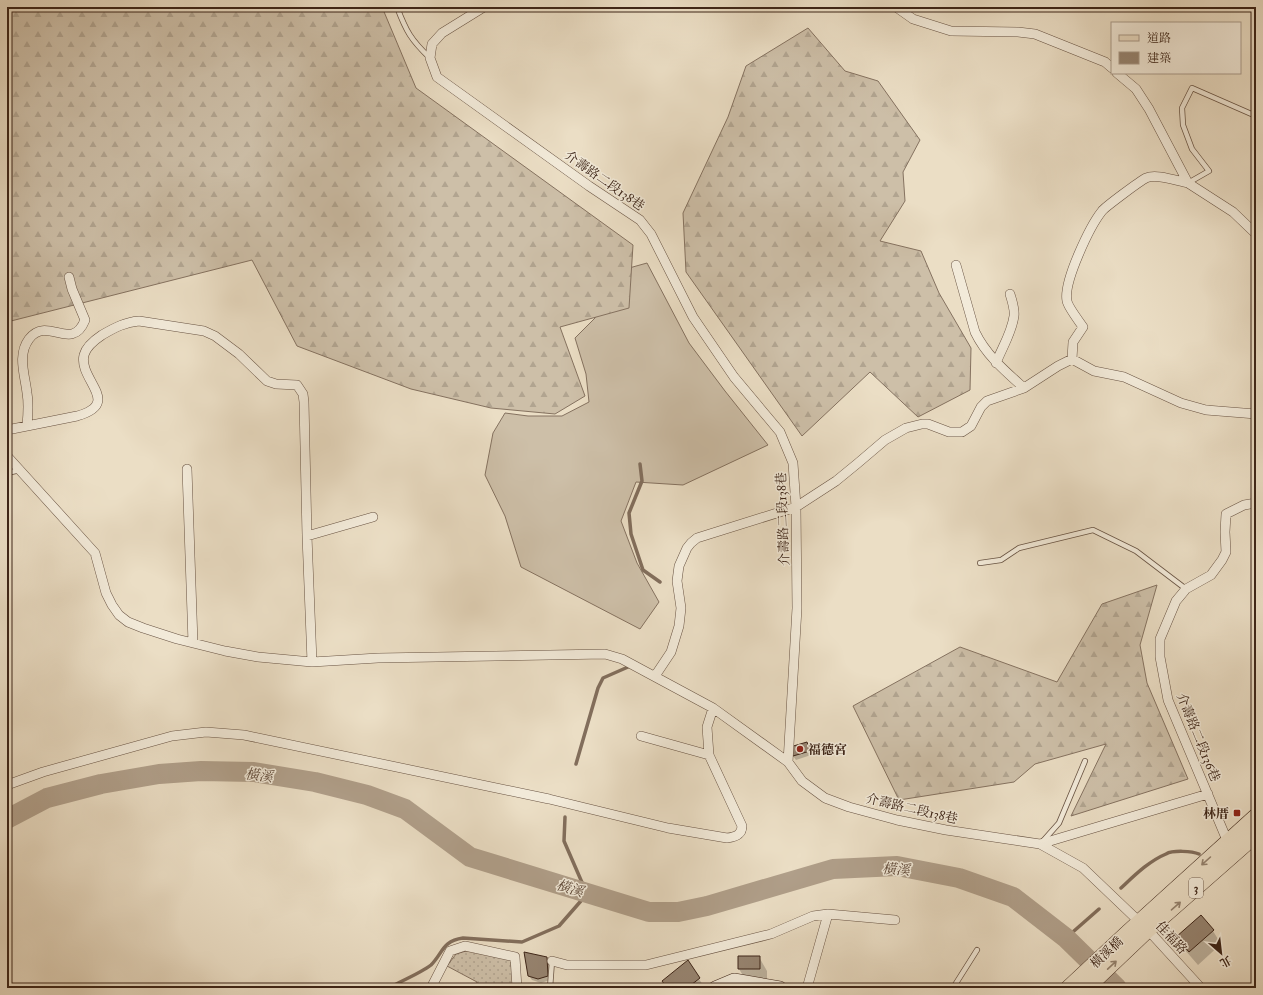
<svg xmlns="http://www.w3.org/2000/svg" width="1263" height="995" viewBox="0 0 1263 995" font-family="'IM FELL Double Pica','Noto Serif TC',serif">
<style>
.grass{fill:#cdbfa8;stroke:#857260}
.forest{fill:url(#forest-firs);stroke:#857260}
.park{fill:url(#park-dots);stroke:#857260}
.shadow{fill:#0003}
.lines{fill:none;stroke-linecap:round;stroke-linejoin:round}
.stream{stroke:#826e5c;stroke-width:3.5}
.river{stroke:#b09f8a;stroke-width:20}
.building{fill:#978572;stroke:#3d2518}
.service-casing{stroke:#685343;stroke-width:6}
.minor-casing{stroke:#685343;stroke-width:10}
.secondary-casing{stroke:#3d2518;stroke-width:14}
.primary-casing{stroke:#3d2518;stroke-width:16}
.service{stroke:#f2ead9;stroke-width:4.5}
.minor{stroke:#f2ead9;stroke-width:9}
.secondary{stroke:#f2ead9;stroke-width:13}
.primary{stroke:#ebdec5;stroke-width:15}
.oneway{stroke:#94826e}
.poi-dot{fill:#8f2418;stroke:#f2ead9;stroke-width:1.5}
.labels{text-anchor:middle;stroke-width:3;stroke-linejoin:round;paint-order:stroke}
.shield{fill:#f2ead9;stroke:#736052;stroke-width:1}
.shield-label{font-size:12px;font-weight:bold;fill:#3d2518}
.street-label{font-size:13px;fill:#3d2518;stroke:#f2ead9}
.poi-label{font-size:13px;font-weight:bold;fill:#3d2518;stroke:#f2ead9;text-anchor:start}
.water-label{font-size:14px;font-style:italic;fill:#604a3a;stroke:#f2ead9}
</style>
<defs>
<pattern id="forest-firs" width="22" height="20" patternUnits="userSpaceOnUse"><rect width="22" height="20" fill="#cdbfa8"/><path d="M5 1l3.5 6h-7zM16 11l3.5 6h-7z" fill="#b1a490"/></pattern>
<pattern id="park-dots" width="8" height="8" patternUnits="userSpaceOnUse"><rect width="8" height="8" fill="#cdbfa8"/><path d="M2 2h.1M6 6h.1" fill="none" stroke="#b1a490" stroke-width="1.8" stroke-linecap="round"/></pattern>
</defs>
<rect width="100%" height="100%" fill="#ebdec5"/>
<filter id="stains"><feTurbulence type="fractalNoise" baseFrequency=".005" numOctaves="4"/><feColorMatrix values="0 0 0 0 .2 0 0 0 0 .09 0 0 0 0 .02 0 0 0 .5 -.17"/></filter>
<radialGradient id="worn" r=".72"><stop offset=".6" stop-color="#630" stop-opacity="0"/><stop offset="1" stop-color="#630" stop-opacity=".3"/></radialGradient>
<!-- grass -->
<path class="grass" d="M 647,263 L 689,343 L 725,391 L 768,445 L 683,485 L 636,482 L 621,521 L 637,563 L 659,602 L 640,629 L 521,567 L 505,516 L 485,475 L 493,433 L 505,413 L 528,416 L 562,416 L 589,402 L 586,374 L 575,338 L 613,300 L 622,270 Z"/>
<!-- forest -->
<path class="forest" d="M 7,7 L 382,7 L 416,88 L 633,245 L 629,308 L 560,327 L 585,396 L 555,414 L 491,408 L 411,389 L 297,346 L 252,260 L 7,322 Z
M 1237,7 L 1256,7 L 1256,13 Z
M 808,28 L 845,71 L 878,81 L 920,140 L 903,172 L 905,201 L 880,241 L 921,251 L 939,293 L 971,348 L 970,390 L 918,417 L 870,372 L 802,436 L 686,272 L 683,213 L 728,117 L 746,66 Z
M 1157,585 L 1140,645 L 1147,683 L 1188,779 L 1071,816 L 1106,744 L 1035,764 L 1014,782 L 899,800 L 853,706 L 960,647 L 1057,682 L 1102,604 Z"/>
<!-- park -->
<path class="park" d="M 466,951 L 481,952 L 511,960 L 513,988 L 476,988 L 477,982 L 447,966 L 456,954 Z"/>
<!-- shadow -->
<path class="shadow" d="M 807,743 L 811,755 L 796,760 L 793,756 Z
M 1201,916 L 1213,931 L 1221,944 L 1198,965 L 1185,950 L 1177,937 Z
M 759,957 L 767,971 L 767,982 L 747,982 L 739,969 Z
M 546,958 L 549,962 L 550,980 L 541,983 L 532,980 L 529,976 Z
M 699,979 L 705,988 L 667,988 L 663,982 Z"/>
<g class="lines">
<!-- stream -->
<path class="stream" d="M 640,464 L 642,481 L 629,513 L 631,534 L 643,570 L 660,582
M 576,764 L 598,688 L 603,678 L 628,667
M 1121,888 C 1134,876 1149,861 1166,854 C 1173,850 1192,851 1199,854
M 1066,938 L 1099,909
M 392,988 L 392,986 C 402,981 424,971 431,965 C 443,953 442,941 463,938 L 522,942 L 559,926 L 587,894 L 564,841 L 565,817"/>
<!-- river -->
<path class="river" d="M 7,819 L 47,798 L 101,784 L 159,774 L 201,771 L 254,772 L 315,782 L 367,795 L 405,809 L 470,857 L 649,912 L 678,912 L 707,906 L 833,869 L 897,866 L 959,878 L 1013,897 L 1066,938 L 1117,988"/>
</g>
<!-- building -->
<path class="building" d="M 807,742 L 810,751 L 793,756 L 790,747 Z
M 1201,915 L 1214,930 L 1189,952 L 1176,937 Z
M 524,952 L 547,957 L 548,976 L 538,979 L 528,976 Z
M 738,956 L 760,956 L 760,969 L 738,969 Z
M 688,960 L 700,978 L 687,988 L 667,988 L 662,981 Z"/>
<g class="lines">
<!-- service casing -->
<g class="service-casing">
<path id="service" d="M 397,7 C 406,31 411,40 430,58
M 1188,183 L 1209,171 L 1192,149 L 1183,125 L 1182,108 L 1192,88 L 1256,116
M 7,473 L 20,470
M 980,563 L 1001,560 L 1019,548 L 1093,530 L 1136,551 L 1186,589
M 1043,841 L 1059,823 L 1085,761
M 550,988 L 552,961
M 953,988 L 977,950"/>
</g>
<!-- minor casing -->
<g class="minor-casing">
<path id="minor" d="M 484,7 L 442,33 L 432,44 L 430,58 L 437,77 L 589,186 L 640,220 L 651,234 L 693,317 L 734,377 L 780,432 L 793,463 L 796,507 L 797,608 L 788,762
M 896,7 L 913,19 L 951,31 L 1018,32 L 1035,34 L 1105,62 L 1112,68
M 1117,73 L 1136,89 L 1149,109 L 1188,183 L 1233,212 L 1256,234
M 956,265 L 975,332 C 986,355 1005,371 1024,388
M 1072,359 L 1073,342 L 1083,327 C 1079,321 1068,307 1067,301 C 1063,282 1090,226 1102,211 C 1105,207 1140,181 1146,178 C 1156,173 1177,181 1188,183
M 996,363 C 1002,348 1012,332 1014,316 C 1015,309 1012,301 1010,294
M 27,426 C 28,415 29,404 27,393 C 25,375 17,355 29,339 C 47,315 72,353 85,320 L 72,289 L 69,277
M 7,430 L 77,416 C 123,403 78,380 84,355 C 86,347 96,339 102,335 C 114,328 125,322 139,321 L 204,331 L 215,336 L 239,354 L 267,381 L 276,384 L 297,385 L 303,394 L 304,402 L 307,536 L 312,662
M 7,456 L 95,553 L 106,593 L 112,605 L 119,615 L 128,622 L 143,628 L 177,639 L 225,651 L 258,657 L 312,662 L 378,658 L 605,654 L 622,659 L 713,708 L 788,762 L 802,781 L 825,798 L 849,807 L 897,820 L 946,830 L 1040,844 L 1083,868 L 1148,930 L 1201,988
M 187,469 L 193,643
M 307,536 L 373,517
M 655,676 L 671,652 L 679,626 L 681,608 L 677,581 L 679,566 L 687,548 L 691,543 L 697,538 L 796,507 L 836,481 L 858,463 L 885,440 L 906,428 L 922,424 L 928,424 L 949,432 L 962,432 L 971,426 L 981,407 L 987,401 L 1024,388 L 1058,366 L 1072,359 L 1094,371 L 1124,377 L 1181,403 L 1206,410 L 1256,414
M 641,736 L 709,755
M 7,785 L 43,772 L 172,736 L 206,732 L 244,735 L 549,799 L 668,828 L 727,838 C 735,837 742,835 742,826 L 709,755 L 707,727 L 713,708
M 1040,844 L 1208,794
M 1229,845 L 1168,700 L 1160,657 L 1160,639 L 1176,601 L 1186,589 L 1211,575 L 1222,560 L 1226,552 L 1225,532 L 1226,514 L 1244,505 L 1256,503
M 552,961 L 567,965 L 646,965 L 771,934 L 813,916 L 828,914
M 432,988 L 432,986 L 450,951 L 465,946 L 515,957 L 517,988
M 807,988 L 828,914 L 895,920"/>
</g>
<!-- secondary casing -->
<g class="secondary-casing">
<path id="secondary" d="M 715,988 L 734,980 L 780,988"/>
</g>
<!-- primary casing -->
<g class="primary-casing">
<path id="primary" d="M 1068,988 L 1128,932 L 1256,816
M 1087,988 L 1148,930 L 1256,835"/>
</g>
<!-- service -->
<use href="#service" class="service"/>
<!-- minor -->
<use href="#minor" class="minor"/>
<!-- secondary -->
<use href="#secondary" class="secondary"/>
<!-- primary -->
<use href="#primary" class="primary"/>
</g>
<!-- one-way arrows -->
<defs><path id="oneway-shaft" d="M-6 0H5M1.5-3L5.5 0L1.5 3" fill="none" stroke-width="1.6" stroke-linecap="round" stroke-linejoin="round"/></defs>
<g class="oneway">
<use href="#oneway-shaft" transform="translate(1206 861) rotate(138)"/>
<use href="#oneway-shaft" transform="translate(1176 906) rotate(-41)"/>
<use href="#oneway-shaft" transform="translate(1112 965) rotate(-43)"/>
</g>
<!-- markers -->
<g class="poi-dot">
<circle cx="800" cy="749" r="4"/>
<rect x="1233" y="809" width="8" height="8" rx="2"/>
</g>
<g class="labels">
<!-- shield labels -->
<rect class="shield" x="1189" y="878" width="14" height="20" rx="3"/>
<g class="shield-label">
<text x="1196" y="892">3</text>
</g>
<!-- street labels -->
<g class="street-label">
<text transform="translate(605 180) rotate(35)" y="5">介壽路二段138巷</text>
<text transform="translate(782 519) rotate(-92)" y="5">介壽路二段138巷</text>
<text transform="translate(1199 737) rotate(68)" y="5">介壽路二段136巷</text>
<text transform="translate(912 808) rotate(13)" y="5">介壽路二段138巷</text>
<text transform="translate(1172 937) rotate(47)" y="5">佳福路</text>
<text transform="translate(1106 952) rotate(-43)" y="5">橫溪橋</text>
</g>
<!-- poi labels -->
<g class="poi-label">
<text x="808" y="754">福德宮</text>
<text x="1229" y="818" text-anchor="end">林厝</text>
</g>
<!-- water labels -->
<g class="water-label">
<text transform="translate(259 775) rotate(7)" y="5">橫溪</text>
<text transform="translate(896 869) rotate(4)" y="5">橫溪</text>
<text transform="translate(570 888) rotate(17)" y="5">橫溪</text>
</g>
</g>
<!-- margin -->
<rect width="1263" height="995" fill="none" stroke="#ebdec5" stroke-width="24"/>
<rect x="8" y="8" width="1247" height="979" fill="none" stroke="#3d2518" stroke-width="2"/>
<rect x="12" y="12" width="1239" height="971" fill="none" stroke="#3d2518"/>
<!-- legend -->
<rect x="1111" y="22" width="130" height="52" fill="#f2ead9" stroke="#aa9b8c"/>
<rect x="1119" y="35" width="20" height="6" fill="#ebdec5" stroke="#aa9b8c"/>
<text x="1147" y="42" font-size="12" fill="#3d2518">道路</text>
<rect x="1119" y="52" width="20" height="12" fill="#978572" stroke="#aa9b8c"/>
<text x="1147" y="62" font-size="12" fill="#3d2518">建築</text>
<!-- north arrow -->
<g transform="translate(1221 953) rotate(152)" stroke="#f2ead9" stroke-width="3" paint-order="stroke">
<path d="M0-3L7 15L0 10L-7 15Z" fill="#3d2518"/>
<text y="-6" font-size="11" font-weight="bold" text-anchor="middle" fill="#3d2518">北</text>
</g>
<rect width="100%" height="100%" filter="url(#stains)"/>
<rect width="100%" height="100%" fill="url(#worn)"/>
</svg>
